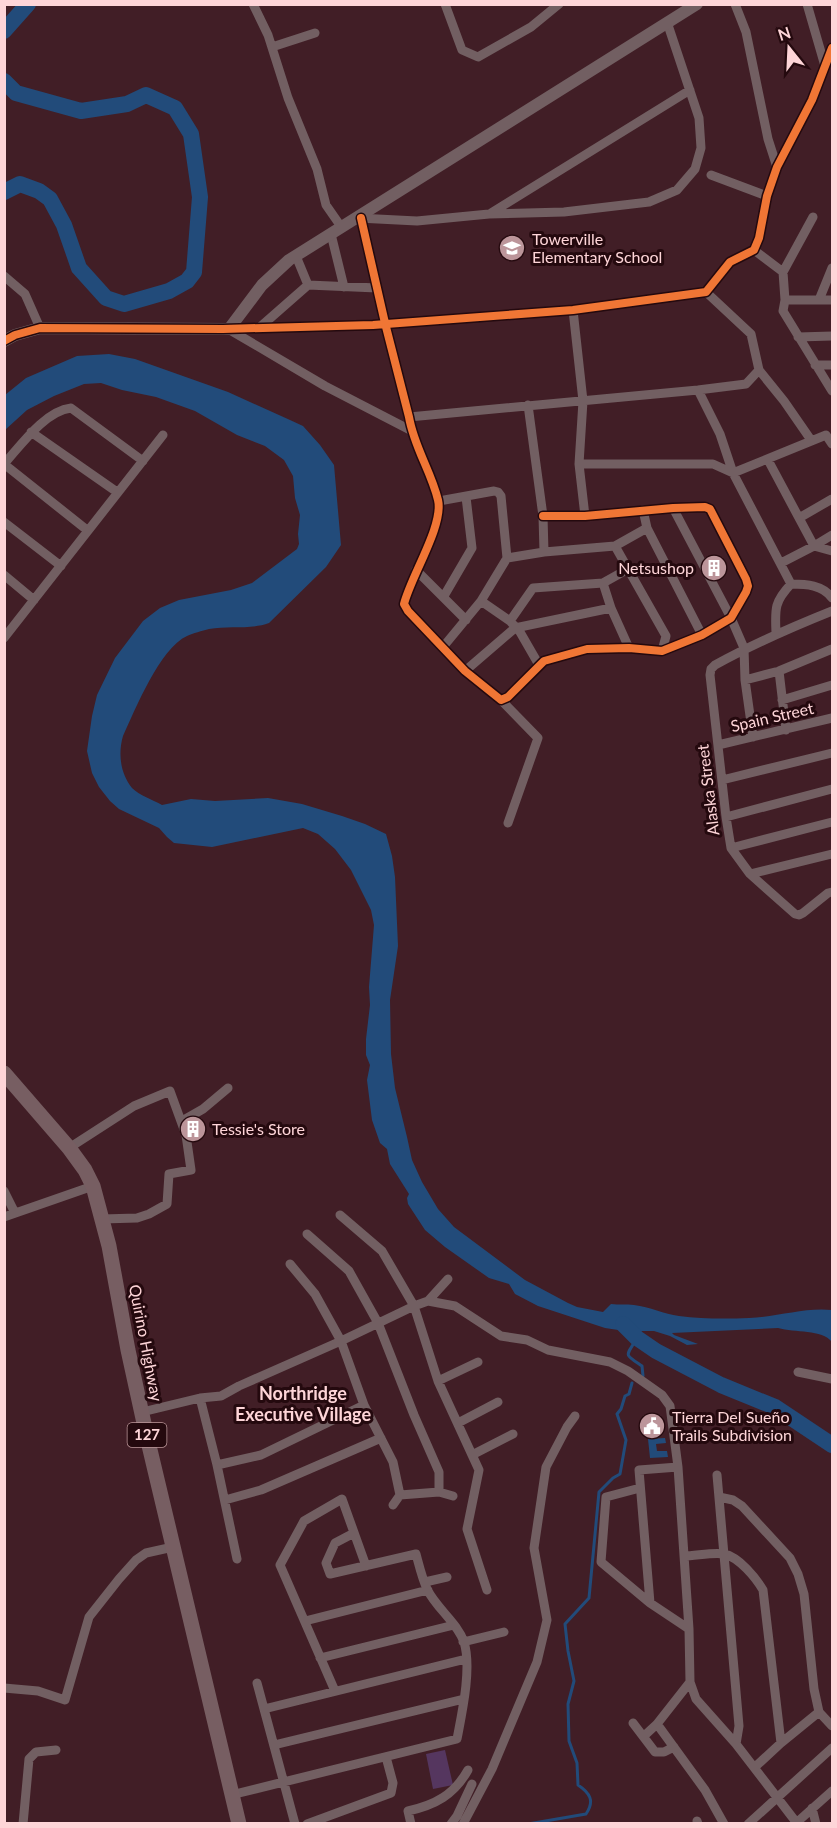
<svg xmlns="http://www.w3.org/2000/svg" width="837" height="1828" viewBox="0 0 837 1828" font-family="Lato,sans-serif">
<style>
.green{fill:#55365f}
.water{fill:#224b7a}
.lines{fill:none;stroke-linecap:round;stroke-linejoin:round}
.stream{stroke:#224b7a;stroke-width:3}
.river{stroke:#224b7a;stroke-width:16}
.minor{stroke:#725f62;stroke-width:9}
.tertiary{stroke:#725f62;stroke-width:12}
.primary{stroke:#775e62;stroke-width:15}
.cycleway-casing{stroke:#24090e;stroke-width:11}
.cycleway{stroke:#f07635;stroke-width:8}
.labels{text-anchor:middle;stroke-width:6;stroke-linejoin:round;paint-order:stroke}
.shield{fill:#24090e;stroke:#bd989b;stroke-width:1.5}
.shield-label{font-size:15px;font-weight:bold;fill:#fed5d8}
.poi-label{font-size:16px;fill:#fed5d8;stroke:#24090e;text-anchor:start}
.street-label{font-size:16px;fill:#fed5d8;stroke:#24090e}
.neighbourhood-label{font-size:18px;font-weight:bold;fill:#fed5d8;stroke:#24090e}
</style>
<rect width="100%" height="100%" fill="#411e26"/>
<!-- green -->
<path class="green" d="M 445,1750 L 453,1785 L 433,1789 L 426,1754 Z"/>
<!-- water -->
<path class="water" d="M 109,354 L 135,359 L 228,392 L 290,420 L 303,426 L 320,445 L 334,465 L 341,545 L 326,567 L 269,623 C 250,630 229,625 209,629 C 202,631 193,633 187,636 C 160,648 135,710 123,736 C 118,753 120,773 132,788 C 139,795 153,800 162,805 L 191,799 L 215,801 L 268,798 L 302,804 L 342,816 L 365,824 L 386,834 L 392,856 L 395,877 L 398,946 L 390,1000 L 391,1054 L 395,1088 L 407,1137 L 412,1160 L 422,1182 L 438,1209 L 454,1227 L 525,1280 L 568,1303 L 577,1307 L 603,1312 L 611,1304 C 619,1305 626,1304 634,1305 C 650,1307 664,1314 679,1316 C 702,1319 726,1319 749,1318 C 777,1317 805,1307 832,1310 L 832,1342 C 822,1329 795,1333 778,1328 L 672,1333 L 674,1335 L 698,1344 L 687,1345 L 670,1336 L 654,1331 L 625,1331 L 605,1328 L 538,1306 L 515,1294 L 509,1284 L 489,1278 L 445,1247 L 425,1230 L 408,1204 L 407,1198 L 409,1194 L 390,1164 L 387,1149 L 380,1143 L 372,1120 L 367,1080 L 370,1065 L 366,1055 L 366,1039 L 370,1005 L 369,987 L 374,925 L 371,910 L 351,870 L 335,849 L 318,834 L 303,828 L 212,847 L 174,843 L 167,837 L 159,828 L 119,809 L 110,801 L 99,787 L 92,773 L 87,751 L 92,716 L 97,695 L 115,658 L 143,621 L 160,608 L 179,600 L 231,590 L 252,583 L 297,549 L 299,544 L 298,534 L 300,515 L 295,498 L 293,476 L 284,460 L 265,446 L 237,435 L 195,411 L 156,397 L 122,390 L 101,383 L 84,384 L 54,396 L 27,410 L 5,430 L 5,395 L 26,378 L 77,356 Z
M 665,1438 L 666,1443 L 656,1444 L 657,1451 L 667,1451 L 668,1457 L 650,1458 L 648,1439 Z"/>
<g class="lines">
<!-- stream -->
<path class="stream" d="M 637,1338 C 626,1357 623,1353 642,1366 L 643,1376
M 528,1824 L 586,1814 C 595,1801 590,1793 578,1785 L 577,1763 L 569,1741 L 568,1704 L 574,1681 L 568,1651 L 565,1624 L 589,1598 L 599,1492 L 613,1478 L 620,1474 L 626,1440 L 617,1414 L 621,1409 L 625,1396 L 629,1394 L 632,1383"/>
<!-- river -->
<path class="river" d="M 4,31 L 28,4
M 4,81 L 16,93 L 81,111 L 127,104 L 146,95 L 175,108 L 191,134 L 200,197 L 194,272 L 187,281 L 169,291 L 124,304 L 106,298 L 79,268 L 64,225 L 50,199 L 39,191 L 20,184 L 4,192
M 623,1324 L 637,1338 L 656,1351 L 721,1385 L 775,1407 L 832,1445"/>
<!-- minor -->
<path class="minor" d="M 253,4 L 268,35 L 288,98 L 317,169 L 326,205 L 342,228
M 445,4 L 462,50 L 478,57 L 531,27 L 559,4
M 735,4 L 746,32 L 768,139 L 777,167
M 807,4 L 825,66
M 272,47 L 315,33
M 711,175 L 767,196
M 491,213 L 690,90
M 358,218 L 417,221 L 489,214 L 564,212 L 649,202 L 677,190 L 695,169 L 701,148 L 699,118 L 667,22
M 361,218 L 385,323 L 409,417 C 414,447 431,471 438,500 C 444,525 411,576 404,604 L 408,611 L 465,671 L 501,700 L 508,697 L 544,661 L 587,649 L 629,648 L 662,651 L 702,635 L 731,618 L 746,592 L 748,586 L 746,579 L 710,509 L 705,507 L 673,508 L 585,516 L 543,516
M 331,234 L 344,287
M 754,250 L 783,272 L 813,217
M 296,256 L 308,285
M 783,272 L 785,300 L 832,300
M 4,276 L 25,294 L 40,328
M 785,300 L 783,311 L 832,391
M 819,300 L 832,268
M 573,310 L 583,401 L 579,464 L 585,516
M 259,328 L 308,285 L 377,288
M 229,329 L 373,325 L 573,310 L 706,292 L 730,262 L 754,250 L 759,238 L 767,196 L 777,167 L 812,100 L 832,48
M 230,330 L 325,386 L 412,431
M 798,337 L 832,336
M 815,365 L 832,365
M 759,370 L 784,401 L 811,440
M 698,390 L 720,434 L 733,473 L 791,584
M 528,405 L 543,516 L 544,552
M 409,417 L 698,390 L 746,384 L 759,370 L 751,334 L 706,292
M 31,432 L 117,492
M 768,460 L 814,546 L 832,535
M 579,464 L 713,464 L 733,473 L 826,435 L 832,444
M 439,501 L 494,491 L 498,492 L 501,496 L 507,558
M 673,508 L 731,618 L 744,648 L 745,680 L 753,737
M 643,510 L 647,528 L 702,635
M 799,518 L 832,499
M 4,522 L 61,566
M 87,530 L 4,464 C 21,445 45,411 71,408 L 143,461
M 615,546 L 647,528
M 781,563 L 814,546 L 832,551
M 416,570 L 466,620
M 4,575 L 34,600
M 603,583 L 611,608 L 629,648
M 444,596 L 472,548 L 466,497
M 481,601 L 510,621 L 520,632 L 539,665
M 832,611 C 792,627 753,644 715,665 L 711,669 L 710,675 L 726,817 L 731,848 L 750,874 L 795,914 L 799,915 L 803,913 L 828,893 L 832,892
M 510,621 L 533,588 L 603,583 L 628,569
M 776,633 C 775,609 774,602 791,584 C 806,584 823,585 832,598
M 4,638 L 163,435
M 443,647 L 481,601 L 507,558 L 544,552 L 615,546 L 666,636 L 662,651
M 465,671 L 515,628 L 611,608
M 779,671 L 786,730
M 745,680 L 779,671 L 832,649
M 501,700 L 538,738 L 508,823
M 782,700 L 832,685
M 718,745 L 832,718
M 722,780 L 832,753
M 726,817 L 832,789
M 731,848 L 832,822
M 750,874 L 832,854
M 182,1121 L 203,1109 L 228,1088
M 69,1148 L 134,1106 L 170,1091 L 186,1135 L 191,1170 L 169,1174 L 167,1204 L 149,1214 L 137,1218 L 102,1219
M 4,1191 L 15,1213
M 340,1215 L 382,1251 L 414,1306 L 438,1381 L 479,1470 L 467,1529 L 487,1590
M 4,1217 L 93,1186
M 307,1234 L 349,1271 L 378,1323 L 414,1415 L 439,1472 L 439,1492
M 290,1264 L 315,1294 L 341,1341 L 364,1405 L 393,1462 L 400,1495 L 393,1505
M 428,1301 L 455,1306 L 501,1336 L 527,1340 L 548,1350 L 610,1362 L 628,1371 L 662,1395 L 670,1406 L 678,1467 L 689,1629 L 690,1682 L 696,1699 L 736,1744 L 796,1822
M 798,1372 L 832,1379
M 438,1381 L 478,1362
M 200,1398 L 217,1465 L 237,1559
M 142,1412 L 200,1398 L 221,1396 L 239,1386 L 341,1341 L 414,1306 L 428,1301 L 448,1279
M 458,1423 L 498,1402
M 472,1455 L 513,1434
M 217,1465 L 261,1455 L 364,1405
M 717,1475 L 739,1726 L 736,1744
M 640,1488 L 606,1497 L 601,1562 L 650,1603 L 689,1629
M 400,1495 L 439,1492 L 453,1496
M 719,1497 L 733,1500 L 742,1506 L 790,1558 L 798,1574 L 804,1594 L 814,1689 L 819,1712 L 781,1743 L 755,1767
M 225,1500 L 261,1490 L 381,1438
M 684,1556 C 695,1556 714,1552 724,1554 C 739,1557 756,1578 763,1590 L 781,1743
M 425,1582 L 447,1577
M 650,1603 L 639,1470 L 678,1467
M 305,1621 L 428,1590
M 463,1642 L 504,1632
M 320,1658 L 454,1625
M 257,1683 L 295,1824
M 4,1688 L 38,1691 L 65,1700 L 89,1617 L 119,1579 L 136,1560 L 146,1553 L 173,1547
M 335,1691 L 280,1565 L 304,1521 L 342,1499 L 366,1566
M 264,1709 L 466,1659
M 819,1712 L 832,1726
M 633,1723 L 655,1752 L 664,1752 L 674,1747
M 657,1724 L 705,1790 L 724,1824
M 644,1736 L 657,1724 L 690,1682
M 274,1745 L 464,1699
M 231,1795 L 457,1739 C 462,1713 472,1668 464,1642 C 457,1622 436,1608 427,1589 C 422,1578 419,1565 416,1554 L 330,1574 L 326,1563 L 335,1543 L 354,1533
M 812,1808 L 816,1824
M 697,1821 L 698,1824
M 23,1824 L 29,1759 L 36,1752 L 56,1750
M 307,1824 L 391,1793 L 393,1783 L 386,1757
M 411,1824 L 408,1811 C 435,1805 454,1795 468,1770
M 451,1824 L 457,1816 L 472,1784
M 463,1824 L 492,1769 L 537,1662 L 547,1620 L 534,1548 L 546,1467 L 567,1427 L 575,1416
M 748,1824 L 832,1748
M 795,1824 L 832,1791"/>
<!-- tertiary -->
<path class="tertiary" d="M 4,341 L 15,335 L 40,328 L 229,329 L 262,285 L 289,260 L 697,4"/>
<!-- primary -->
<path class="primary" d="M 4,1073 L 69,1148 L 85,1170 L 93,1186 L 109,1246 L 128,1350 L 147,1437 L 239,1824"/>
<!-- cycleway casing -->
<g class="cycleway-casing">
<path id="cycleway" d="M 361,218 L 385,323 L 409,417 C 414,447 431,471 438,500 C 444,525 411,576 404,604 L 408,611 L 465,671 L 501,700 L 508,697 L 544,661 L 587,649 L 629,648 L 662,651 L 702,635 L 731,618 L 746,592 L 748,586 L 746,579 L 710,509 L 705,507 L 673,508 L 585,516 L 543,516
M 4,341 L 15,335 L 40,328 L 223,329 L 373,325 L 573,310 L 706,292 L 730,262 L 754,250 L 759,238 L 767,196 L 777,167 L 812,100 L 832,48"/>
</g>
<!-- cycleway -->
<use href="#cycleway" class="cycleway"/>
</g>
<!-- icons -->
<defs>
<g id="school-disc" transform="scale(1.35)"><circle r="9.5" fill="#bc959a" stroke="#24090e"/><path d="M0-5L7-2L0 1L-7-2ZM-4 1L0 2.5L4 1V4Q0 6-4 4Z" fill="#fff"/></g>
<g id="building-disc" transform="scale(1.35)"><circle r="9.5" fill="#bc959a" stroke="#24090e"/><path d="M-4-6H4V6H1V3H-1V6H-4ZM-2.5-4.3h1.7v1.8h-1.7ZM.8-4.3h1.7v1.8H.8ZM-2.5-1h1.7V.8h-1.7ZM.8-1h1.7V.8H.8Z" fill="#fff"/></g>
<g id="civic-disc" transform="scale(1.35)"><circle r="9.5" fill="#bc959a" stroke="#24090e"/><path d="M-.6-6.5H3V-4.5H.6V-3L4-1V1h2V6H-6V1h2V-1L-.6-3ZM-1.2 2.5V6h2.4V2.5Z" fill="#fff"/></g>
</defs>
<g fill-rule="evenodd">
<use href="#school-disc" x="512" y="248"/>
<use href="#building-disc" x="714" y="568"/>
<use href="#building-disc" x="193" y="1129"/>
<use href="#civic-disc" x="652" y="1426"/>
</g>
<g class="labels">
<!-- shield labels -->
<rect class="shield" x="127.5" y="1423" width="39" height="24" rx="4.5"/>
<g class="shield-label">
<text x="147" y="1440">127</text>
</g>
<!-- poi labels -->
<g class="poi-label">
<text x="532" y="245">Towerville<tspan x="532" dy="18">Elementary School</tspan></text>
<text x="694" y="574" text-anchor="end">Netsushop</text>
<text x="212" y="1135">Tessie's Store</text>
<text x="672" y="1423">Tierra Del Sueño<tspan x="672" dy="18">Trails Subdivision</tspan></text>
</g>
<!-- street labels -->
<g class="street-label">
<text transform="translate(772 717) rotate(-13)" y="6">Spain Street</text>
<text transform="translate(708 790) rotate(-97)" y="6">Alaska Street</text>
<text transform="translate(146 1343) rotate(79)" y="6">Quirino Highway</text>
</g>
<!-- neighbourhood labels -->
<g class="neighbourhood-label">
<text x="303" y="1400">Northridge<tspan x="303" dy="21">Executive Village</tspan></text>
</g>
</g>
<!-- border -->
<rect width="837" height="1828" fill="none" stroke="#fed5d8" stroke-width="12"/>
<!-- north arrow -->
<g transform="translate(789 48) rotate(342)" stroke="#24090e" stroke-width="4.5" paint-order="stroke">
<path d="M0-4.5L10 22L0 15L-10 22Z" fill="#fed5d8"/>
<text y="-9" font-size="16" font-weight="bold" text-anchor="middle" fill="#fed5d8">N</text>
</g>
</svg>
